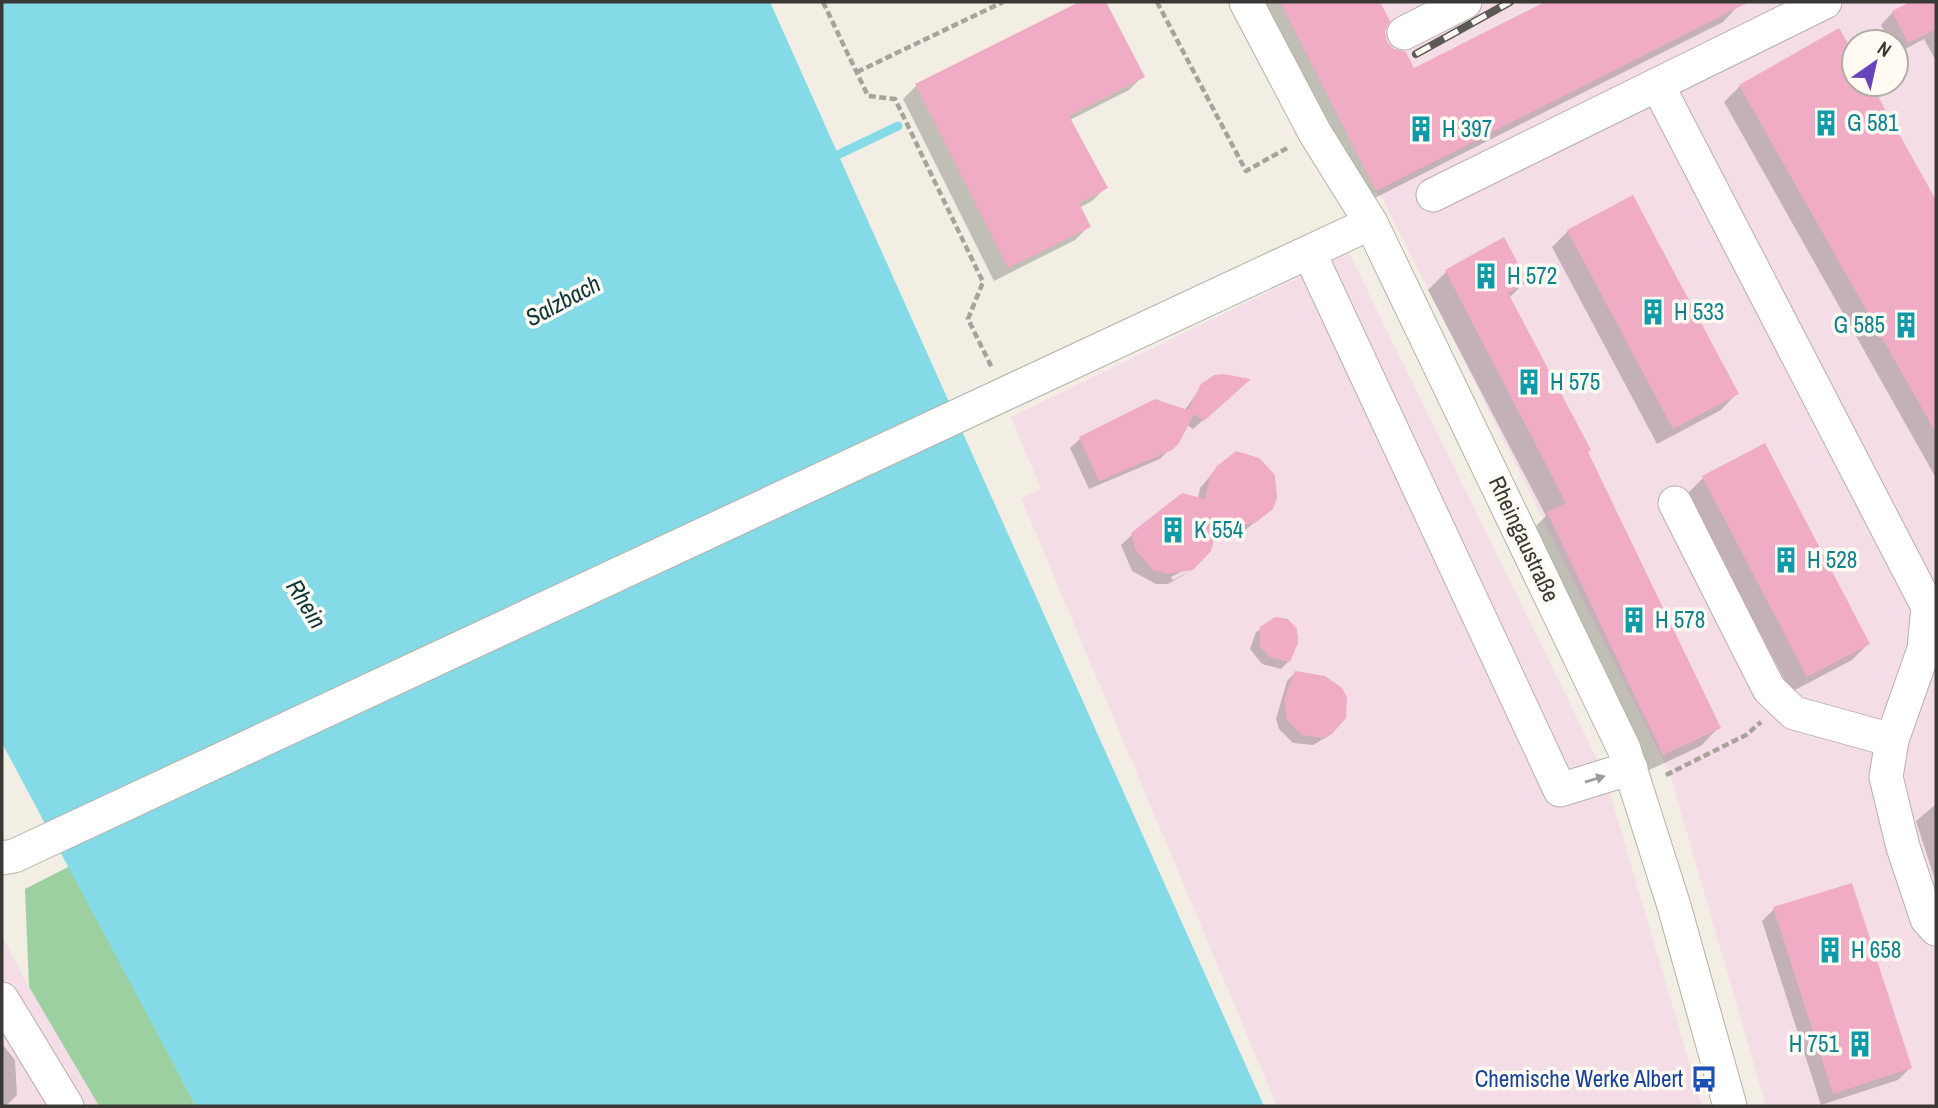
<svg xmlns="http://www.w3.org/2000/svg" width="1938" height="1108" viewBox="0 0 1938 1108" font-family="'Archivo Narrow',sans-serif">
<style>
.industrial{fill:#f5dde7;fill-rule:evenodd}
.forest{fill:#9dd0a0}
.water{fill:#84dbe7}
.shadow{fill:#0003}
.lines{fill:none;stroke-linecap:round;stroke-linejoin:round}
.stream{stroke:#84dbe7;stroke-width:9}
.building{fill:#f0acc4}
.minor-casing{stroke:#b5b1a7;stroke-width:35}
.path{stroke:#a6a39a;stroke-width:4.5;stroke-dasharray:7 3.5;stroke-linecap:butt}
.minor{stroke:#fff;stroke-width:33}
.rail-casing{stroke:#5c5a55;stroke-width:8}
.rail{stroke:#fffbf3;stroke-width:5;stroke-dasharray:16;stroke-linecap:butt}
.oneway{fill:#9c9c9a}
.labels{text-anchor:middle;stroke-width:7;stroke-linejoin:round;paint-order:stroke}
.culture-label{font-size:23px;fill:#0d838f;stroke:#fffbf3;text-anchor:start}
.street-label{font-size:23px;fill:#3a3834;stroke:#fffbf3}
.transit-label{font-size:23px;fill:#164399;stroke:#fffbf3;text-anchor:end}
.water-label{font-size:24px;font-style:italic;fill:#0d373d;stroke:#fffbf3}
</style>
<rect width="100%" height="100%" fill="#f2eee3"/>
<!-- industrial -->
<path class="industrial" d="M 1280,2 L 1936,2 L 1936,1106 L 1766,1106 L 1670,774 L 1384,201 L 1376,191 ZM 1854,42 L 1896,42 L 1896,84 L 1854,84 Z
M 1349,253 L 1604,773 L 1702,1106 L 1277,1106 L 1021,498 L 1041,489 L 1011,417 Z
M 2,936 L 29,987 L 99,1106 L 2,1106 Z"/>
<!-- forest -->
<path class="forest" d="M 70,866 L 196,1106 L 99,1106 L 29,987 L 25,889 Z"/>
<!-- water -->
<path class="water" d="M 2,2 L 770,2 L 1264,1106 L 196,1106 L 2,743 Z"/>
<!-- shadow -->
<path class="shadow" d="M 1083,2 L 1104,2 L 1142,77 L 1129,90 L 1070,120 L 1106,187 L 1092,201 L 1079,208 L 1089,226 L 1075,240 L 994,281 L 903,99 L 916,86 Z
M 1256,2 L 1378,2 L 1388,21 L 1383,31 L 1386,43 L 1413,70 L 1549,2 L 1737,2 L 1739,5 L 1723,22 L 1359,206 Z
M 1914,2 L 1936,2 L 1936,61 L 1924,39 L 1896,54 L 1896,42 L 1890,42 L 1881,25 L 1893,12 Z
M 1854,58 L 1854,84 L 1869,84 L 1936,203 L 1936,478 L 1724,102 L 1740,86 Z
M 1568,231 L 1737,393 L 1721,410 L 1657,444 L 1552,247 Z
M 1504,240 L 1526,281 L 1509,298 L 1718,728 L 1701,746 L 1645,772 L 1530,532 L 1546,516 L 1428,290 L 1446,272 Z
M 1202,386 L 1239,388 L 1193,429 L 1187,425 L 1177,442 L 1160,459 L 1089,489 L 1070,448 L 1080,439 L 1184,411 Z
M 1218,467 L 1267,467 L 1276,487 L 1271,508 L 1242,533 L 1214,532 L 1209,550 L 1202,561 L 1171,577 L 1173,580 L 1194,569 L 1168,584 L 1156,584 L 1132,571 L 1121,545 L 1132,535 L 1198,499 L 1200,488 Z
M 1703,478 L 1868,644 L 1852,660 L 1791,692 L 1687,494 Z
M 1276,619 L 1287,620 L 1298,636 L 1289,661 L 1281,669 L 1262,664 L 1250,649 L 1256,632 Z
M 1295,673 L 1334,682 L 1341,689 L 1330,735 L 1313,745 L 1293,743 L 1279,729 L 1276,719 L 1287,681 Z
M 1936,804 L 1936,883 L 1916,821 Z
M 1774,909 L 1910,1068 L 1898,1080 L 1821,1105 L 1762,921 Z
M 2,1044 L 15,1060 L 17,1095 L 6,1106 L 2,1106 Z"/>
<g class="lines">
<!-- stream -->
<path class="stream" d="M 827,160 L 898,126"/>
</g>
<!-- building -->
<path class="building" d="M 1079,2 L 1106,2 L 1145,77 L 1069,116 L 1108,188 L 1079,203 L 1091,227 L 1008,268 L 915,84 Z
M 1280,2 L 1380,2 L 1390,21 L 1385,31 L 1387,42 L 1394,49 L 1406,52 L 1414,68 L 1545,2 L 1749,2 L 1376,191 Z
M 1910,2 L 1936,2 L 1936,29 L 1908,43 L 1892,11 Z
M 1839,28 L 1854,54 L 1854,84 L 1871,84 L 1936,200 L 1936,433 L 1739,85 Z
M 1633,195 L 1739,394 L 1673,429 L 1567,230 Z
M 1504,237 L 1528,282 L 1508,293 L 1591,450 L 1588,452 L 1721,728 L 1663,755 L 1547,512 L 1566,503 L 1445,270 Z
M 1223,374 L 1251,379 L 1204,421 L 1194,414 L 1179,443 L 1172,450 L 1099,481 L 1079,437 L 1155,399 L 1188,410 L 1201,384 L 1214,375 Z
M 1765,443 L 1870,644 L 1807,677 L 1702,476 Z
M 1236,451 L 1259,458 L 1275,475 L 1277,498 L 1273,509 L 1255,523 L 1243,525 L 1219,521 L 1211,551 L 1193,570 L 1167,574 L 1153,570 L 1135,549 L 1131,533 L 1182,493 L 1205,499 L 1210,476 L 1217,466 Z
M 1275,617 L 1288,619 L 1297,629 L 1298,643 L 1290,662 L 1270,657 L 1260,647 L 1260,627 Z
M 1295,671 L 1325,676 L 1342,688 L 1347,697 L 1346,718 L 1332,734 L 1322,738 L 1302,735 L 1287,720 L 1284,700 Z
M 1852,883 L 1912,1068 L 1833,1094 L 1773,907 Z"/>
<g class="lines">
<!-- minor casing -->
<g class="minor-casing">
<path id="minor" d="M 1246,2 L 1315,133 L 1371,223 L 1624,749 L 1674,906 L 1730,1106
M 1404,33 L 1465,2
M 1658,86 L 1928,607 L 1924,649 L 1892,740 L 1886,777 L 1903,847 L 1927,919 L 1936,929
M 1433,195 L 1825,2
M 1309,252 L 1560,790 L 1631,768
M 1675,503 L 1769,689 L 1794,713 L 1892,740
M 2,858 L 14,856 L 1371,223
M 2,999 L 67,1106"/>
</g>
<!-- path -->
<path class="path" d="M 823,2 L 868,96 L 895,99 L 983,282 L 968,319 L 992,368
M 1157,2 L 1246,171 L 1289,147
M 857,72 L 1003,2
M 1666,775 L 1746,735 L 1761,722"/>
<!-- minor -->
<use href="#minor" class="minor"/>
<!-- rail casing -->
<g class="rail-casing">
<path id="rail" d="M 1416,54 L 1510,2"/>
</g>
<!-- rail -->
<use href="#rail" class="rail"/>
</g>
<!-- one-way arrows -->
<defs><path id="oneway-solid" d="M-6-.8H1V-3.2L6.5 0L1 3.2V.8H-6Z" transform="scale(1.75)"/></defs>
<use class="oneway" href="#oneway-solid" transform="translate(1595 779) rotate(-17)"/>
<!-- icons -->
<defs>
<g id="building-bare" transform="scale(2.1)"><path d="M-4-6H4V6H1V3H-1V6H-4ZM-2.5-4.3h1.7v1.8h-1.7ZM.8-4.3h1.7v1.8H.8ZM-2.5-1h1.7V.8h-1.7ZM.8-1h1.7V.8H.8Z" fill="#0f9aa8" stroke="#fffbf3" stroke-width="2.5" paint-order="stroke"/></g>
<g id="bus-bare" transform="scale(2.1)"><path d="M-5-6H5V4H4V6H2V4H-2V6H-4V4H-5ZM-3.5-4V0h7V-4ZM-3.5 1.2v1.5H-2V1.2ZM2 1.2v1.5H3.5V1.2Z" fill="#1a4fb4" stroke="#fffbf3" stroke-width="2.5" paint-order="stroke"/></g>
</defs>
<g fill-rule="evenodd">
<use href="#building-bare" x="1826" y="123"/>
<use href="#building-bare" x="1421" y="129"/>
<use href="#building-bare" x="1486" y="276"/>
<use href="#building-bare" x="1653" y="312"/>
<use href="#building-bare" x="1906" y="325"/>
<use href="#building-bare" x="1529" y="382"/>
<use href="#building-bare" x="1173" y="530"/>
<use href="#building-bare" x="1786" y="560"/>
<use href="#building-bare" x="1634" y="620"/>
<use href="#building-bare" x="1830" y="950"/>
<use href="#building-bare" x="1860" y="1044"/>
<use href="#bus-bare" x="1704" y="1079"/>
</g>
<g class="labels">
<!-- culture labels -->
<g class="culture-label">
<text x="1847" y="131">G 581</text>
<text x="1442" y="137">H 397</text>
<text x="1507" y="284">H 572</text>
<text x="1674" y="320">H 533</text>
<text x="1885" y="333" text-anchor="end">G 585</text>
<text x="1550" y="390">H 575</text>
<text x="1194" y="538">K 554</text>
<text x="1807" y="568">H 528</text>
<text x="1655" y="628">H 578</text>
<text x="1851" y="958">H 658</text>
<text x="1839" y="1052" text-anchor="end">H 751</text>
</g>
<!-- street labels -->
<g class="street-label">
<text transform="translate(1524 539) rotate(65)" y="8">Rheingaustraße</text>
</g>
<!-- transit labels -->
<g class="transit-label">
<text x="1683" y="1087">Chemische Werke Albert</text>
</g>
<!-- water labels -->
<g class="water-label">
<text transform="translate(563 301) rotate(-28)" y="8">Salzbach</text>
<text transform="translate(306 604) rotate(58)" y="8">Rhein</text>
</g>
</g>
<!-- border -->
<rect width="1938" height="1108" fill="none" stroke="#3a3834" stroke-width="7"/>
<!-- north arrow -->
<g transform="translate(1875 63) rotate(34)"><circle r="33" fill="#fffbf3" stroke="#b0ada7" stroke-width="2"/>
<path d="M0-5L12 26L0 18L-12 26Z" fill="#6844bc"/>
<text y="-10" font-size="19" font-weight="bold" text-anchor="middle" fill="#3a3834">N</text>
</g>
</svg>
